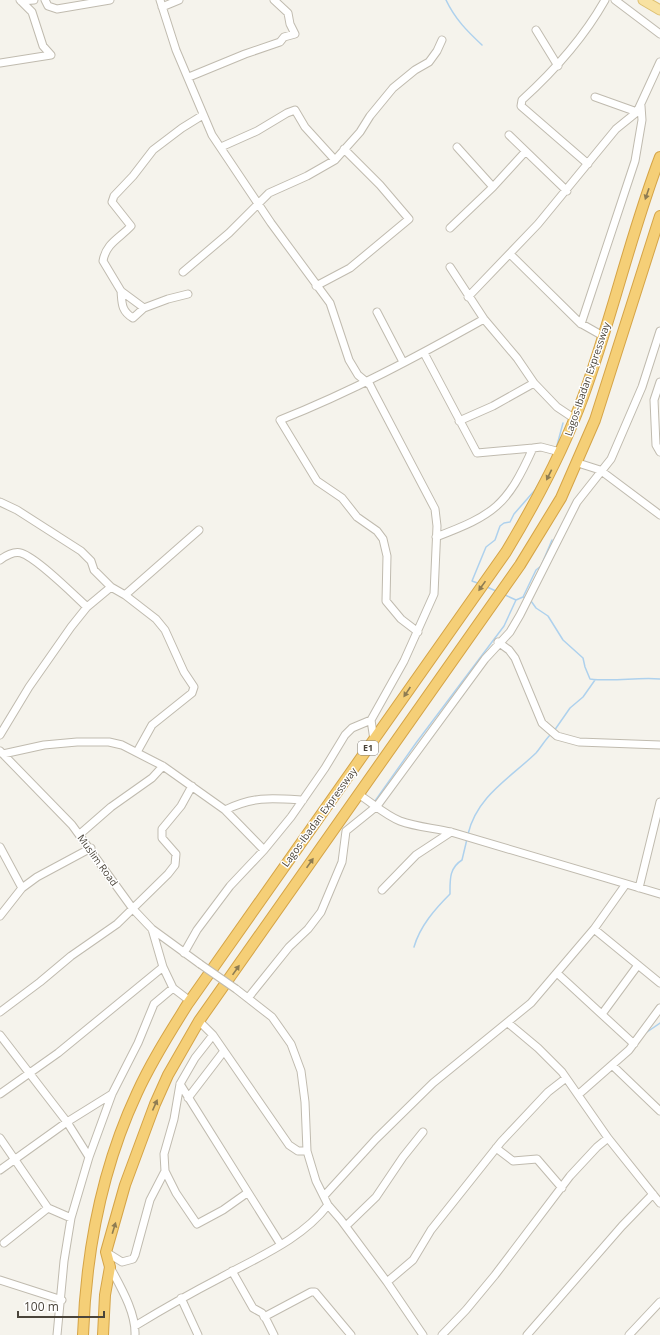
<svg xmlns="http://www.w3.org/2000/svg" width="660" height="1335" viewBox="0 0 660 1335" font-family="'Open Sans',sans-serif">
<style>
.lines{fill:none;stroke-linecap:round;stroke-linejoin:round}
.stream{stroke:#aed1ed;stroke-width:1.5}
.minor-casing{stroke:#c0bbaf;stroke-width:9}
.major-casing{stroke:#dec072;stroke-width:11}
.highway-casing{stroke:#d5a447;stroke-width:12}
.minor{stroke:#fff;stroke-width:7}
.major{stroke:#f8e2a2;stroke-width:9}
.highway{stroke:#f5cf77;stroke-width:10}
.minor-bridge-casing{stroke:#c0bbaf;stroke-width:9;stroke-linecap:butt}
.minor-bridge{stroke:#fff;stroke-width:7}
.oneway{fill:#8e7c52}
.labels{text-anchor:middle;stroke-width:3;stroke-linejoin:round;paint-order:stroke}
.shield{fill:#fff;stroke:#807c75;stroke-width:1}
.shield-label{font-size:9px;font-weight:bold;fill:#4a443a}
.street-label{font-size:10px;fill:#4a443a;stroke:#fff}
</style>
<rect width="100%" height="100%" fill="#f5f3ec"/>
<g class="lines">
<!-- stream -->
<path class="stream" d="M 446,0 C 455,19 467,31 482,45
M 556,449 L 563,423
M 480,584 L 472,581 L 486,547 L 495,540 L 500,526 L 504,523 L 510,522 L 514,514 L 535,490 L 544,474
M 487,587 L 496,591
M 503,594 L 516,600 L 523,597 L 526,598
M 523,597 L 536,570 L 541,566 L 552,540
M 531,601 L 536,608 L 548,616 L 563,640 L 583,658 L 585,667 L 590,679 C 614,682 637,677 660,679
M 554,731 L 570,708 L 583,697 L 595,680
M 375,801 L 416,743 L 504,626 L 516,600
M 468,834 C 477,796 510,778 536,753 C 541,747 545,740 551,734
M 414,947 C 420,926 435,909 450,894 C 450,880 449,868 462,860 L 467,839
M 647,1032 L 660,1023"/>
<!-- minor casing -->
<g class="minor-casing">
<path id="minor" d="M 45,0 L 48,6 L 57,9 L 110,0
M 160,0 L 176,50 L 212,135 L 271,223 L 330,303 L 349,360 L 358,375 L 370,385 L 373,391 L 435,509 L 437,526 L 434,594 L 404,661 L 371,720 L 374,740
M 615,0 L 660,34
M 21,1 L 34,0
M 162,7 L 179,0
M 536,30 L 558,66
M 0,63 L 51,55 L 43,46 L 32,12 L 20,0
M 189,77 L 245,54 L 280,42 L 284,37 L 295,34 L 290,24 L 288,13 L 274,0
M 595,97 L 637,112
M 509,135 L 567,191
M 221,147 L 257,131 L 287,113 L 295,110 L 305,127 L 335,160
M 457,147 L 493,187
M 588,164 L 521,106 L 522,100 C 555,70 583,39 605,0
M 450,228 L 493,187 L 525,152
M 510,254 L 580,323 L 603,336
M 450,267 L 484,319 L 517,358 L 534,383 L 557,407 L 575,419
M 183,272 L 229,233 L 269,193 L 307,176 L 335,160 L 360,132 L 370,116 L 393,88 L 415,70 L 429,62 L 437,51 L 442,40
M 316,286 L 350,268 L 409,219 L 380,185 L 344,149
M 121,291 C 122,303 121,311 133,318 L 144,308
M 188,294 L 168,299 L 144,308 L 121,291 L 103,261 C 106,243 120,238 131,226 L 112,202 L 114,196 L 133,176 L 153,150 L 182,128 L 203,115
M 468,297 L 538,224 L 616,129 L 637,112 L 660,62
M 377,312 L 403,362
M 581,324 L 635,161 L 642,120 L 641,106
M 424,353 L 477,453 L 533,448
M 660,382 L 654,400 L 656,445 L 660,452
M 459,421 L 493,406 L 534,383
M 578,463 L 600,470 L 660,515
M 0,502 L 17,510 L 81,551 L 91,561 L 94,570 L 111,587 L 125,595 L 156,619 L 165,630 L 184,672 L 194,687 L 192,693 L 152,725 L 137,752
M 436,537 C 494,515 507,506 533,448 L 541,447 L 560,452
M 0,560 C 5,556 14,551 21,553 C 37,558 73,594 87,607
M 125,595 L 199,530
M 418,632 L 401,619 L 386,601 L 387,556 L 383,539 L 377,531 L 357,517 L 342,498 L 317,481 L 280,420 C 351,392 418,356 484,319
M 498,642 L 509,650 L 515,658 L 542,723 L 557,736 L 579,742 L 660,745
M 0,735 L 29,687 L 71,627 L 87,607 L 111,587
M 0,751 L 72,825 L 133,909 L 152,929 L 200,964
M 3,754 L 44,745 L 77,742 L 109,742 L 122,745 L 163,766 L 225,810 L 264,850
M 358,794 C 371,802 385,815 400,821 C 416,827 434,828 451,832 L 660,894
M 225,810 C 254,796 271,798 303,800
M 80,834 L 111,807 L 152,778 L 163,766
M 0,847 L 22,888
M 639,888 L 660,802
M 382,890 L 416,855 L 451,832
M 0,916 L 22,888 L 37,877 L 91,848
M 152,929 L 163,967 L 173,988 L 190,1001
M 594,929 L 660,983
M 184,953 L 197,930 L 230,886 L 264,850 L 291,817 L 325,768 L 345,735 L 352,728 L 371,720
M 558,974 L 634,1044
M 236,989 L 272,1017 L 291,1044 L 301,1071 L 305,1102 L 307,1151 L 316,1181 L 328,1205 L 341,1220 L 387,1282 L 423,1335
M 248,998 L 289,947 L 308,929 L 321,912 L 342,862 L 346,831 L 377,806 L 485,659 L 510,632 L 520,615 L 577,502 L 611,459 L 642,387 L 660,331
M 0,1012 L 40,982 L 71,956 L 117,924 L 168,874 L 175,865 L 176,854 L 162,838 L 162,829 L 181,806 L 192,786
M 602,1014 L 638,965
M 199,1021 L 213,1035 L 289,1145 L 298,1151 L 307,1151
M 508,1023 L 538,1048 L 562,1072 L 608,1138 L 660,1203
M 0,1035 L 67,1122 L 89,1157
M 612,1065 L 660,1111
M 180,1084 L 281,1245
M 0,1094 L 58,1053 L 163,967
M 579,1094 L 629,1050 L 660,1008
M 188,1098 L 224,1051
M 0,1138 L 48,1208 L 71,1218
M 496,1148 L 513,1161 L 537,1159 L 562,1188
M 0,1170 L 67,1122 L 112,1094
M 165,1171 L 176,1193 L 197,1224 L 223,1210 L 247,1193
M 324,1196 L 376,1139 L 433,1083 L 531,1003 L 594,929 L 626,884
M 346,1226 L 376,1197 L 403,1157 L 423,1132
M 4,1243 L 48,1208
M 106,1252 L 122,1262 L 133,1259 L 135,1255 L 150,1200 L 165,1171 L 164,1154 L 174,1119 L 180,1084 L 195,1058 L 213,1035
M 110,1267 C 120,1286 136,1312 135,1335
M 232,1271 L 253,1308 L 262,1313 L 266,1319 L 274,1335
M 0,1280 L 62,1300
M 387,1282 L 413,1260 L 431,1230 L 501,1142 L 548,1092 L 566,1078
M 181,1298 L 198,1335
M 264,1317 L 311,1292 L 315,1292 L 351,1335
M 135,1326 C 163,1309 191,1293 220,1278 C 258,1257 301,1240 328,1205
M 57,1335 L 64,1261 L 71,1218 L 89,1157 L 112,1094 L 138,1043 L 154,1004 L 173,988
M 442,1335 L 466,1310 L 495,1275 L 570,1176 L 597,1147 L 608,1138
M 527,1335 L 622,1226 L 653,1194
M 629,1335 L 660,1302"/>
</g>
<!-- major casing -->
<g class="major-casing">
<path id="major" d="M 643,0 L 660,10"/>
</g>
<!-- highway casing -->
<g class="highway-casing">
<path id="highway" d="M 83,1335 C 86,1252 102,1168 137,1093 C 151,1062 169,1034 187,1005 L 506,552 C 536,502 563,452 583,397 C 612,318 630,236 660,157
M 103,1335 L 105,1295 L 110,1267 L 106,1252 L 125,1185 L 155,1104 L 168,1075 L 199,1021 L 520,565 L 561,498 L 595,420 L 660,216"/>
</g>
<!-- minor -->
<use href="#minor" class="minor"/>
<!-- major -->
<use href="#major" class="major"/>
<!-- highway -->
<use href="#highway" class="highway"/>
<!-- minor-bridge casing -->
<g class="minor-bridge-casing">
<path id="minor-bridge" d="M 200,964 L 236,989"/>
</g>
<!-- minor-bridge -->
<use href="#minor-bridge" class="minor-bridge"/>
</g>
<!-- one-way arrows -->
<defs><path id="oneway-solid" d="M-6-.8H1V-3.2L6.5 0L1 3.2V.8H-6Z"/></defs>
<g class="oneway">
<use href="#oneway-solid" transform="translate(647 194) rotate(109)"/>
<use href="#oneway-solid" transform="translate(549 475) rotate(116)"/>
<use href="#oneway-solid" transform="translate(482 586) rotate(125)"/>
<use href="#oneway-solid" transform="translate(407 692) rotate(124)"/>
<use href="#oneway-solid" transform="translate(310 863) rotate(-55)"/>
<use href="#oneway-solid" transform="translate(236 970) rotate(-55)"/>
<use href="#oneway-solid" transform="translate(155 1105) rotate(-66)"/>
<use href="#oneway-solid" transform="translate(114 1228) rotate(-73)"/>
</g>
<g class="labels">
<!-- shield labels -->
<rect class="shield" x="358" y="741" width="20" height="14" rx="3"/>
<g class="shield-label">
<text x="368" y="751">E1</text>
</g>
<!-- street labels -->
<g class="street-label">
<text transform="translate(587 379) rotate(-71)" y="4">Lagos-Ibadan Expressway</text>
<text transform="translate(319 817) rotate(-54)" y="4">Lagos-Ibadan Expressway</text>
<text transform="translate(98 860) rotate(54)" y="4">Muslim Road</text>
</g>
</g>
<!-- scale -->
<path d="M18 1311v6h86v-6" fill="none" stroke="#4a443a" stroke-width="2"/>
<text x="24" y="1311" font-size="12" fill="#4a443a" stroke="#ffffff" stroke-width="3" paint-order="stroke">100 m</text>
</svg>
